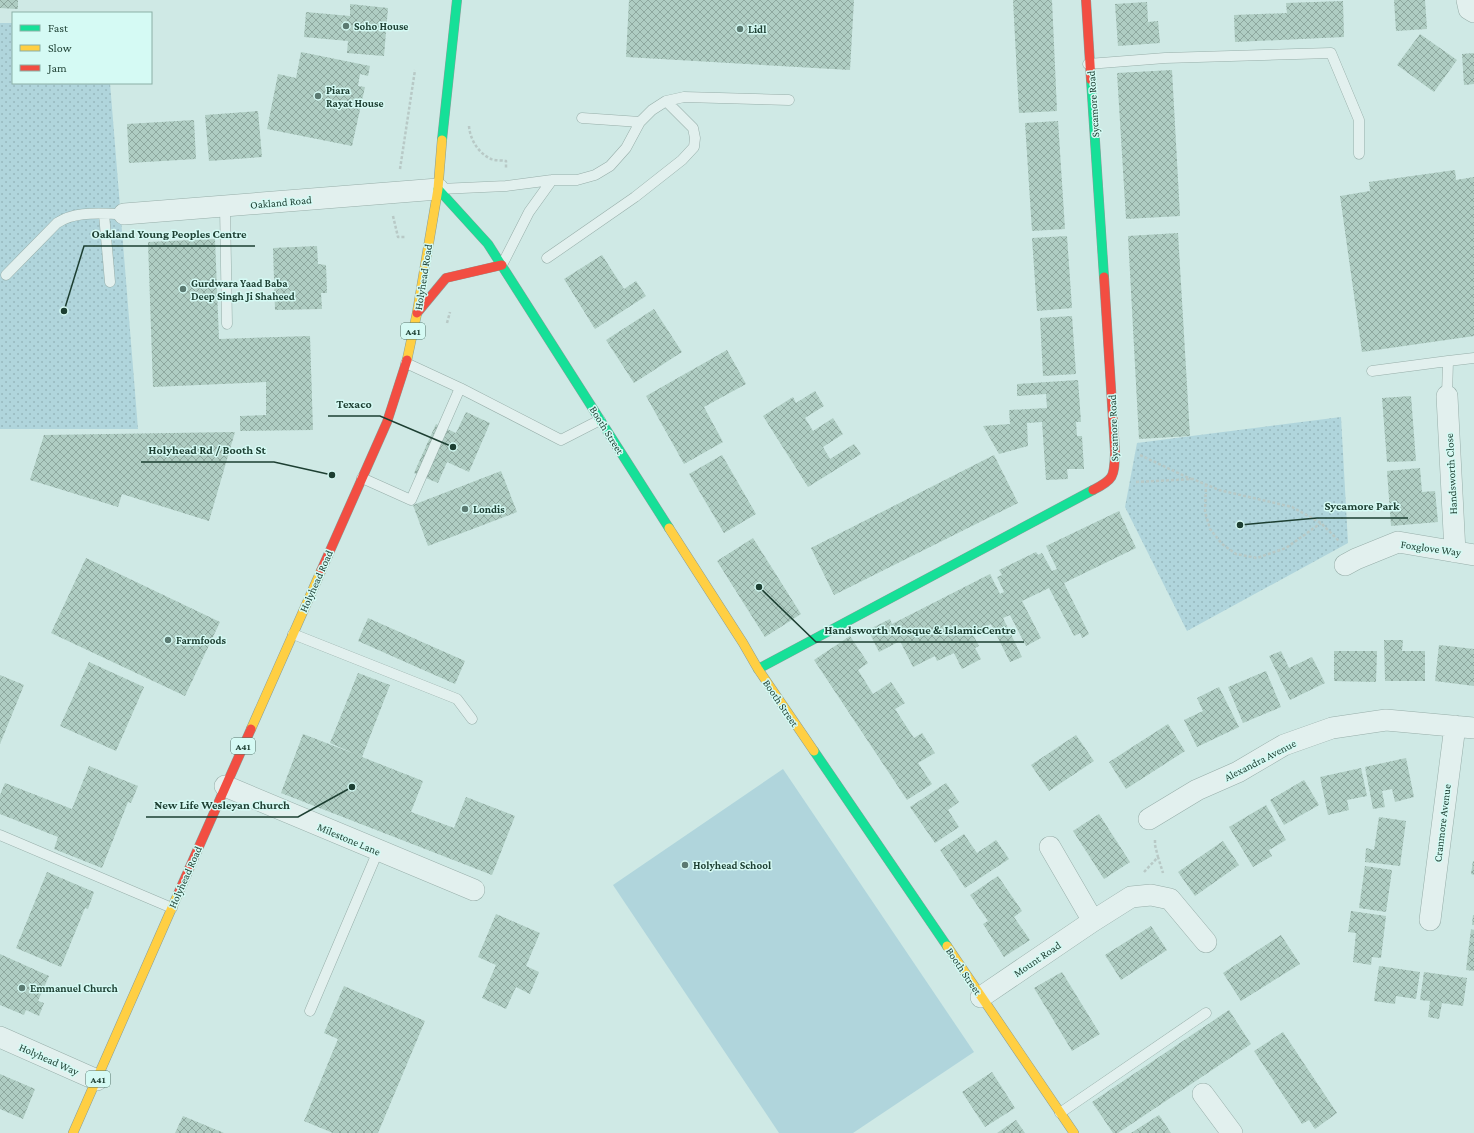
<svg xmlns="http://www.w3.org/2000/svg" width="1474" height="1133" viewBox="0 0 1474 1133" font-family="'Crimson Pro',serif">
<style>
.green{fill:url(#green-dots)}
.pitch{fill:#b0d5dc}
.building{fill:url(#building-cross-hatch)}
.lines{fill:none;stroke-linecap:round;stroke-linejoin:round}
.lane-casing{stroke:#97aea9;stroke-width:11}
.street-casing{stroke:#97aea9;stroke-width:22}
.fast-casing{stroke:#889e99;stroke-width:10}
.slow-casing{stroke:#889e99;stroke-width:10}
.jam-casing{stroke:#889e99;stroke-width:10}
.path{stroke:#b8c9c6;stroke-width:2.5;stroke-dasharray:3 2;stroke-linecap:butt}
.lane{stroke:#e2f0ee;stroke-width:10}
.street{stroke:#e2f0ee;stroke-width:21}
.fast{stroke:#16e098;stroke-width:9}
.slow{stroke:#ffcf43;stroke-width:9}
.jam{stroke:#f24e42;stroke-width:9}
.poi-dot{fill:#5b7a71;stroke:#d5faf4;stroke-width:1.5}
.labels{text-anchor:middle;stroke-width:3;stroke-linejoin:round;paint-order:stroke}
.shield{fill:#d5faf4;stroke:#54776c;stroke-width:1}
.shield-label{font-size:10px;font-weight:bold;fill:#1d3f32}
.poi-label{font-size:11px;font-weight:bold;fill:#1d3f32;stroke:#d5faf4;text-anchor:start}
.street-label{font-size:11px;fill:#1d3f32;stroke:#d5faf4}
.leader{fill:none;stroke:#1d3f32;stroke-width:1.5}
.callout-dot{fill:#1d3f32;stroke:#d5faf4;stroke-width:1.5}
.callout-label{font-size:12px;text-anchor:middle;font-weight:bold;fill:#1d3f32;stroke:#d5faf4;stroke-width:3;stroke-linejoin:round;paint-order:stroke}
</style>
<defs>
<pattern id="green-dots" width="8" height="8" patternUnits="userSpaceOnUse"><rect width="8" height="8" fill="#b0d5dc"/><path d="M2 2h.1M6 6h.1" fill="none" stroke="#97b8bd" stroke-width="1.8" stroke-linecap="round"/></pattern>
<pattern id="building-cross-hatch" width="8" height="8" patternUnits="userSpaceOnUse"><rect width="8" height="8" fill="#afcdc3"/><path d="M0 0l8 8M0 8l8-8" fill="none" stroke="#8ea89f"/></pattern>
</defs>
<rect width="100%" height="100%" fill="#cfe9e5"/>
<!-- green -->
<path class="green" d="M 0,23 L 13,23 L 13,83 L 110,83 L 138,429 L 0,429 Z
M 1341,417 L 1348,543 L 1187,631 L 1125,507 L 1137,443 Z"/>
<!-- pitch -->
<path class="pitch" d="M 783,769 L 974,1052 L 853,1133 L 779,1133 L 613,885 Z"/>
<!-- building -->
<path class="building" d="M 0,0 L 18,0 L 18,9 L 0,8 Z
M 629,0 L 854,0 L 850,70 L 626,57 Z
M 1013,0 L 1052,0 L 1057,111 L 1019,113 Z
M 1394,0 L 1425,0 L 1427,29 L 1396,31 Z
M 1343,1 L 1344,37 L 1235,42 L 1234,15 L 1287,13 L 1286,3 Z
M 1147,2 L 1148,22 L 1158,21 L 1160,43 L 1118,46 L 1115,4 Z
M 350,4 L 388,8 L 384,56 L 347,53 L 348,41 L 304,37 L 306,12 L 350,16 Z
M 1420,34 L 1457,60 L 1434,92 L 1397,65 Z
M 301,52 L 370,66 L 368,76 L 360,74 L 358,86 L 365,87 L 352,146 L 267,129 L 278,74 L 296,78 Z
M 1474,53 L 1474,84 L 1464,85 L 1462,54 Z
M 1172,70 L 1180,216 L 1126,219 L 1117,73 Z
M 258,111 L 262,157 L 209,161 L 205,115 Z
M 194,120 L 196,159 L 129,163 L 127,124 Z
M 1058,121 L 1065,229 L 1032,231 L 1025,123 Z
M 1455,170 L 1456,180 L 1474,177 L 1474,336 L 1362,352 L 1340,196 L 1370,191 L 1369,182 Z
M 1178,233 L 1190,436 L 1139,439 L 1128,236 Z
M 1067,236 L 1072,308 L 1037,311 L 1032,238 Z
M 215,239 L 219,339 L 310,336 L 313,430 L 240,431 L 240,416 L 266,415 L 266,382 L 153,387 L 148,242 Z
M 317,246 L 318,264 L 326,265 L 327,293 L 321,293 L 322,309 L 275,310 L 273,248 Z
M 602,255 L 624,289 L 636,281 L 646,296 L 595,329 L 564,279 Z
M 654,309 L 682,352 L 634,383 L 606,340 Z
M 1072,316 L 1076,374 L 1043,376 L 1040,318 Z
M 727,350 L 746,384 L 704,407 L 723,442 L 684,464 L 646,396 Z
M 1078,380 L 1081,422 L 1076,422 L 1077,436 L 1082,436 L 1084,469 L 1067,469 L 1068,479 L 1046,480 L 1042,422 L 1027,423 L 1028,446 L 999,454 L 983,426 L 1010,424 L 1009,410 L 1047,408 L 1046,394 L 1017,396 L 1017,384 Z
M 815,391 L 824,406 L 805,418 L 813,431 L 833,418 L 843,434 L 823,447 L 830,459 L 854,444 L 861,454 L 808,487 L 763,416 L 793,397 L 796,403 Z
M 1411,396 L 1416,461 L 1387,462 L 1382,398 Z
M 466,412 L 490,423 L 469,472 L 447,462 L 438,483 L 414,473 L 436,424 L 456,433 Z
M 235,432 L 209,521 L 122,494 L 118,507 L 30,480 L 44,435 Z
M 722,455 L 756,514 L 724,533 L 689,474 Z
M 994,455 L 1018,503 L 834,595 L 811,548 Z
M 1420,468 L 1422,492 L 1435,491 L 1438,522 L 1391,526 L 1387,471 Z
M 501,471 L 517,512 L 428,546 L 413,505 Z
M 1119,511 L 1136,548 L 1064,583 L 1089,634 L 1082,638 L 1080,633 L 1074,636 L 1049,588 L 1022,601 L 1041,638 L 1026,646 L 1010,615 L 1003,618 L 1022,657 L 1010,662 L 991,624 L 972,633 L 979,646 L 975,648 L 981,659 L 962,669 L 954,653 L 937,661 L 935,656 L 913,667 L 900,641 L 879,652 L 868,630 L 890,619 L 892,624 L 990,574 L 1000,594 L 1004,592 L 997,577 L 1002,575 L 999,570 L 1036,552 L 1038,555 L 1042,553 L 1052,571 L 1057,569 L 1046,546 Z
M 753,538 L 801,614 L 765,637 L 717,561 Z
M 86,558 L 220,622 L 185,696 L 51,633 Z
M 368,618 L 465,661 L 455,684 L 358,641 Z
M 850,636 L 868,663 L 858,670 L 873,694 L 891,682 L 905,703 L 895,709 L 914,738 L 922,733 L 935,753 L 918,763 L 932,784 L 907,800 L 814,660 Z
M 1384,640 L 1403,640 L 1402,651 L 1425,651 L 1425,681 L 1385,681 Z
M 1439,645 L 1474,649 L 1474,686 L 1435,681 Z
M 1281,651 L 1289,668 L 1312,657 L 1325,683 L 1290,700 L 1269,656 Z
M 1334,651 L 1377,651 L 1376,682 L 1334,681 Z
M 89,662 L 144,687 L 116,751 L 60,726 Z
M 1266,671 L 1281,707 L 1243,723 L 1228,687 Z
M 358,673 L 390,685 L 362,757 L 423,781 L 411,812 L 454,828 L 466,797 L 515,816 L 492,875 L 281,793 L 303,734 L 355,754 L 330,743 Z
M 0,675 L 24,685 L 0,744 Z
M 1219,687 L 1239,727 L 1197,747 L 1184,720 L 1203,711 L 1197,698 Z
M 1168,724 L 1185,751 L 1126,789 L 1109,762 Z
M 1076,735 L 1094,761 L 1049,791 L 1031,765 Z
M 1406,758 L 1414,797 L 1395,802 L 1392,789 L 1382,791 L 1385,807 L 1373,809 L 1365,767 Z
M 89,766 L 138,786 L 131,803 L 128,802 L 102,868 L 54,849 L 58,837 L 0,814 L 0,795 L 5,783 L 72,809 Z
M 1361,768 L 1367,796 L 1347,800 L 1349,810 L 1328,815 L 1320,777 Z
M 1304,780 L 1319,805 L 1284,825 L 1270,800 Z
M 946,783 L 959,802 L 948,810 L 959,827 L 935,843 L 910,807 Z
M 1266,805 L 1286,840 L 1269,850 L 1272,856 L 1253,867 L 1229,827 Z
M 1099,814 L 1130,862 L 1104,879 L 1073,831 Z
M 1379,817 L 1406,821 L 1400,866 L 1365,862 L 1366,848 L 1374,850 Z
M 964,834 L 977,853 L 996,840 L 1009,859 L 965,888 L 940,850 Z
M 1223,841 L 1239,865 L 1195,896 L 1178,872 Z
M 1473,861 L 1474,861 L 1474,875 L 1471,874 Z
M 1365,866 L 1392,870 L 1386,912 L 1359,908 Z
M 47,872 L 94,892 L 88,909 L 85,908 L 61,967 L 16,948 Z
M 998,876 L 1022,911 L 1014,917 L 1030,940 L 1004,957 L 983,924 L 988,921 L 970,895 Z
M 1351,911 L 1386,916 L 1381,958 L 1372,957 L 1371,965 L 1353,962 L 1356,933 L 1348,932 Z
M 496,914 L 540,933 L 526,966 L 539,972 L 530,994 L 516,987 L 506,1009 L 482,998 L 496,965 L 478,957 Z
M 1473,915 L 1474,915 L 1474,925 L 1472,925 Z
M 1151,926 L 1167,950 L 1121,980 L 1105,955 Z
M 1471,929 L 1474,930 L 1474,971 L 1466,970 Z
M 1281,935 L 1300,964 L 1241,1001 L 1223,973 Z
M 0,954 L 49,976 L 38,1001 L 44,1003 L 39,1016 L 26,1010 L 24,1015 L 0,1005 Z
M 1379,966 L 1420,972 L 1416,999 L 1396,996 L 1395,1004 L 1374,1001 Z
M 1062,972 L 1100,1034 L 1072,1051 L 1034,988 Z
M 1424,972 L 1467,978 L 1463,1006 L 1442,1003 L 1439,1019 L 1428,1017 L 1430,1001 L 1420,1000 Z
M 344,986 L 425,1021 L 378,1133 L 333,1133 L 304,1121 L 338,1039 L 324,1033 Z
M 1229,1010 L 1251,1044 L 1118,1133 L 1113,1133 L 1092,1102 Z
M 1283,1032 L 1337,1113 L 1315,1129 L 1309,1120 L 1302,1124 L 1254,1051 Z
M 992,1072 L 1015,1108 L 985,1127 L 962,1092 Z
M 0,1074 L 35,1089 L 23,1119 L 0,1109 Z
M 1159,1115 L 1171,1133 L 1131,1133 Z
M 183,1116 L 224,1133 L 175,1133 Z
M 1016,1120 L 1025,1133 L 997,1133 Z"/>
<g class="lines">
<!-- lane casing -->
<g class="lane-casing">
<path id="lane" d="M 1088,64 L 1165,58 L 1331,53 L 1359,120 L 1359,154
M 582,118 L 640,122
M 440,189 L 506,186 L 552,180 L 577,180 L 595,175 L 610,166 L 626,148 L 640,122 L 652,110 L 666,101 L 684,97 L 789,100
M 225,207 L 227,324
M 104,214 L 110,282
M 547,258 L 635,197 L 682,160 L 694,147 L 695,138 L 693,128 L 666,101
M 502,265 L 529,212 L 552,180
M 6,275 L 57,223 C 76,210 102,214 124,214
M 1448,361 L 1474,358
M 406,363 L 460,388
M 1372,371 L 1448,361 L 1447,396
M 362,478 L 411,500 L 460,388 L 561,440 L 600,420
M 293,634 L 457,699 L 472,719
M 0,835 L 172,908
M 310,1011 L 378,851
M 1060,1113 L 1206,1013"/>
</g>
<!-- street casing -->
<g class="street-casing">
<path id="street" d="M 1467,0 L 1469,9 L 1474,12
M 124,214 L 438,189
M 1447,396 L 1455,552
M 1345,565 L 1356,559 L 1398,542 L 1474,555
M 225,786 L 474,890
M 1149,819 L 1197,790 L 1238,772 L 1284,745 L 1332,728 L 1386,720 L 1474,728
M 1050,847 L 1093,921
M 1430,920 L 1455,726
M 981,997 L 1093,921 L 1131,897 L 1151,895 L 1170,899 L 1206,942
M 0,1037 L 97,1080
M 1203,1094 L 1232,1133"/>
</g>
<!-- fast casing -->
<g class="fast-casing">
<path id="fast" d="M 1091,80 L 1104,277
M 442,140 L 457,0
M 438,189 L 488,244 L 669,528
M 758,669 L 1093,490
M 814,751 L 947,946"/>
</g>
<!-- slow casing -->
<g class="slow-casing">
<path id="slow" d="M 407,360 L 417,313 L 438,189 L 442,140
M 669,528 L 743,643 L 758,669 L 814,751
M 251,729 L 321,571
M 947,946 L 1074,1133
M 73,1133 L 178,894"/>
</g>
<!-- jam casing -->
<g class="jam-casing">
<path id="jam" d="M 1086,0 L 1091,80
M 417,313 L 446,278 L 502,265
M 1093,490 C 1115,479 1114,476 1115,452 L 1104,277
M 321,571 L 387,422 L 407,360
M 178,894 L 251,729"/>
</g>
<!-- path -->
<path class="path" d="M 469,126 C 470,139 478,153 491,159 C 495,161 502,160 506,161 L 506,168
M 400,169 L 415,70
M 393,216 L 398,237 L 405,237
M 447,323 L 450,312
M 1140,455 L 1191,479
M 1136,482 L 1193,479 L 1219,490 L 1292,507 L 1321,523 L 1339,541
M 1206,484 L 1205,512 L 1210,529 L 1222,544 L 1236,554 L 1257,558 L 1286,548 L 1321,523
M 1155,840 L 1155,845 L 1158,857
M 1144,872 L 1158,857 L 1163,873"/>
<!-- lane -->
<use href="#lane" class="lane"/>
<!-- street -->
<use href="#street" class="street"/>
<!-- fast -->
<use href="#fast" class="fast"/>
<!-- slow -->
<use href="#slow" class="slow"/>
<!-- jam -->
<use href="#jam" class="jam"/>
</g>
<!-- markers -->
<g class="poi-dot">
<circle cx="346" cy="26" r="4"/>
<circle cx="740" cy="29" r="4"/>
<circle cx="318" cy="96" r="4"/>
<circle cx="183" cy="289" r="4"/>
<circle cx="465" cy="509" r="4"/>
<circle cx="168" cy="640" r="4"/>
<circle cx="685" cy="865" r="4"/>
<circle cx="22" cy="988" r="4"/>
</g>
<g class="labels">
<!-- shield labels -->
<g class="shield">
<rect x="401" y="323" width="24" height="16" rx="3"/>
<rect x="231" y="738" width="24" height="16" rx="3"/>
<rect x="86" y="1071" width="24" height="16" rx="3"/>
</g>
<g class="shield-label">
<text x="413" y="335">A41</text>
<text x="243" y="750">A41</text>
<text x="98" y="1083">A41</text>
</g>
<!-- poi labels -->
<g class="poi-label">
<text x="354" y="30">Soho House</text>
<text x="748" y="33">Lidl</text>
<text x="326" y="94">Piara<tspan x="326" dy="13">Rayat House</tspan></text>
<text x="191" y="287">Gurdwara Yaad Baba<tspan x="191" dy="13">Deep Singh Ji Shaheed</tspan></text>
<text x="473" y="513">Londis</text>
<text x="176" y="644">Farmfoods</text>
<text x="693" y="869">Holyhead School</text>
<text x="30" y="992">Emmanuel Church</text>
</g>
<!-- street labels -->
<g class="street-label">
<text transform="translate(1093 104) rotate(-94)" y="4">Sycamore Road</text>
<text transform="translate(281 202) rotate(-5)" y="4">Oakland Road</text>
<text transform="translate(423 277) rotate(-81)" y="4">Holyhead Road</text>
<text transform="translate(1113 428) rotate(-92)" y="4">Sycamore Road</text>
<text transform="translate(607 430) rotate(58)" y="4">Booth Street</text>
<text transform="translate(1451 474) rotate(-93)" y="4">Handsworth Close</text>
<text transform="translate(1431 548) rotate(8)" y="4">Foxglove Way</text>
<text transform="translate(316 581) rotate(-66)" y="4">Holyhead Road</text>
<text transform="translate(781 703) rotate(56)" y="4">Booth Street</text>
<text transform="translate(1260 760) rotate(-27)" y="4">Alexandra Avenue</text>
<text transform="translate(1442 823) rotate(-83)" y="4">Cranmore Avenue</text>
<text transform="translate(349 839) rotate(23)" y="4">Milestone Lane</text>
<text transform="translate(185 877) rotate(-66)" y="4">Holyhead Road</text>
<text transform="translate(1037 959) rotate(-34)" y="4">Mount Road</text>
<text transform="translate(964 971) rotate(56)" y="4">Booth Street</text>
<text transform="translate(49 1059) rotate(24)" y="4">Holyhead Way</text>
</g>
</g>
<!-- callouts -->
<path class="leader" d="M64 311L84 246H255M453 447L380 416H328M332 475L274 462H141M1240 525L1317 518H1408M759 587L816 642H1024M352 787L298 817H146"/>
<g class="callout-dot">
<circle cx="64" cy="311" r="4"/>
<circle cx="453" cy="447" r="4"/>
<circle cx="332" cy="475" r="4"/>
<circle cx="1240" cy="525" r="4"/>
<circle cx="759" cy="587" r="4"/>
<circle cx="352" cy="787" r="4"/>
</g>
<g class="callout-label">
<text x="169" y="238">Oakland Young Peoples Centre</text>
<text x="354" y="408">Texaco</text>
<text x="207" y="454">Holyhead Rd / Booth St</text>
<text x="1362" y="510">Sycamore Park</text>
<text x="920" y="634">Handsworth Mosque &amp; IslamicCentre</text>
<text x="222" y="809">New Life Wesleyan Church</text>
</g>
<!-- legend -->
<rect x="12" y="12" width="140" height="72" fill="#d5faf4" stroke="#8bafa6"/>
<rect x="20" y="25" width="20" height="6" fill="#16e098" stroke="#8bafa6"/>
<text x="48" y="32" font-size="12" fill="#1d3f32">Fast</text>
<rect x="20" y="45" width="20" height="6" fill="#ffcf43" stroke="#8bafa6"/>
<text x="48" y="52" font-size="12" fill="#1d3f32">Slow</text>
<rect x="20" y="65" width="20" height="6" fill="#f24e42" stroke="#8bafa6"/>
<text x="48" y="72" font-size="12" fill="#1d3f32">Jam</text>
</svg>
